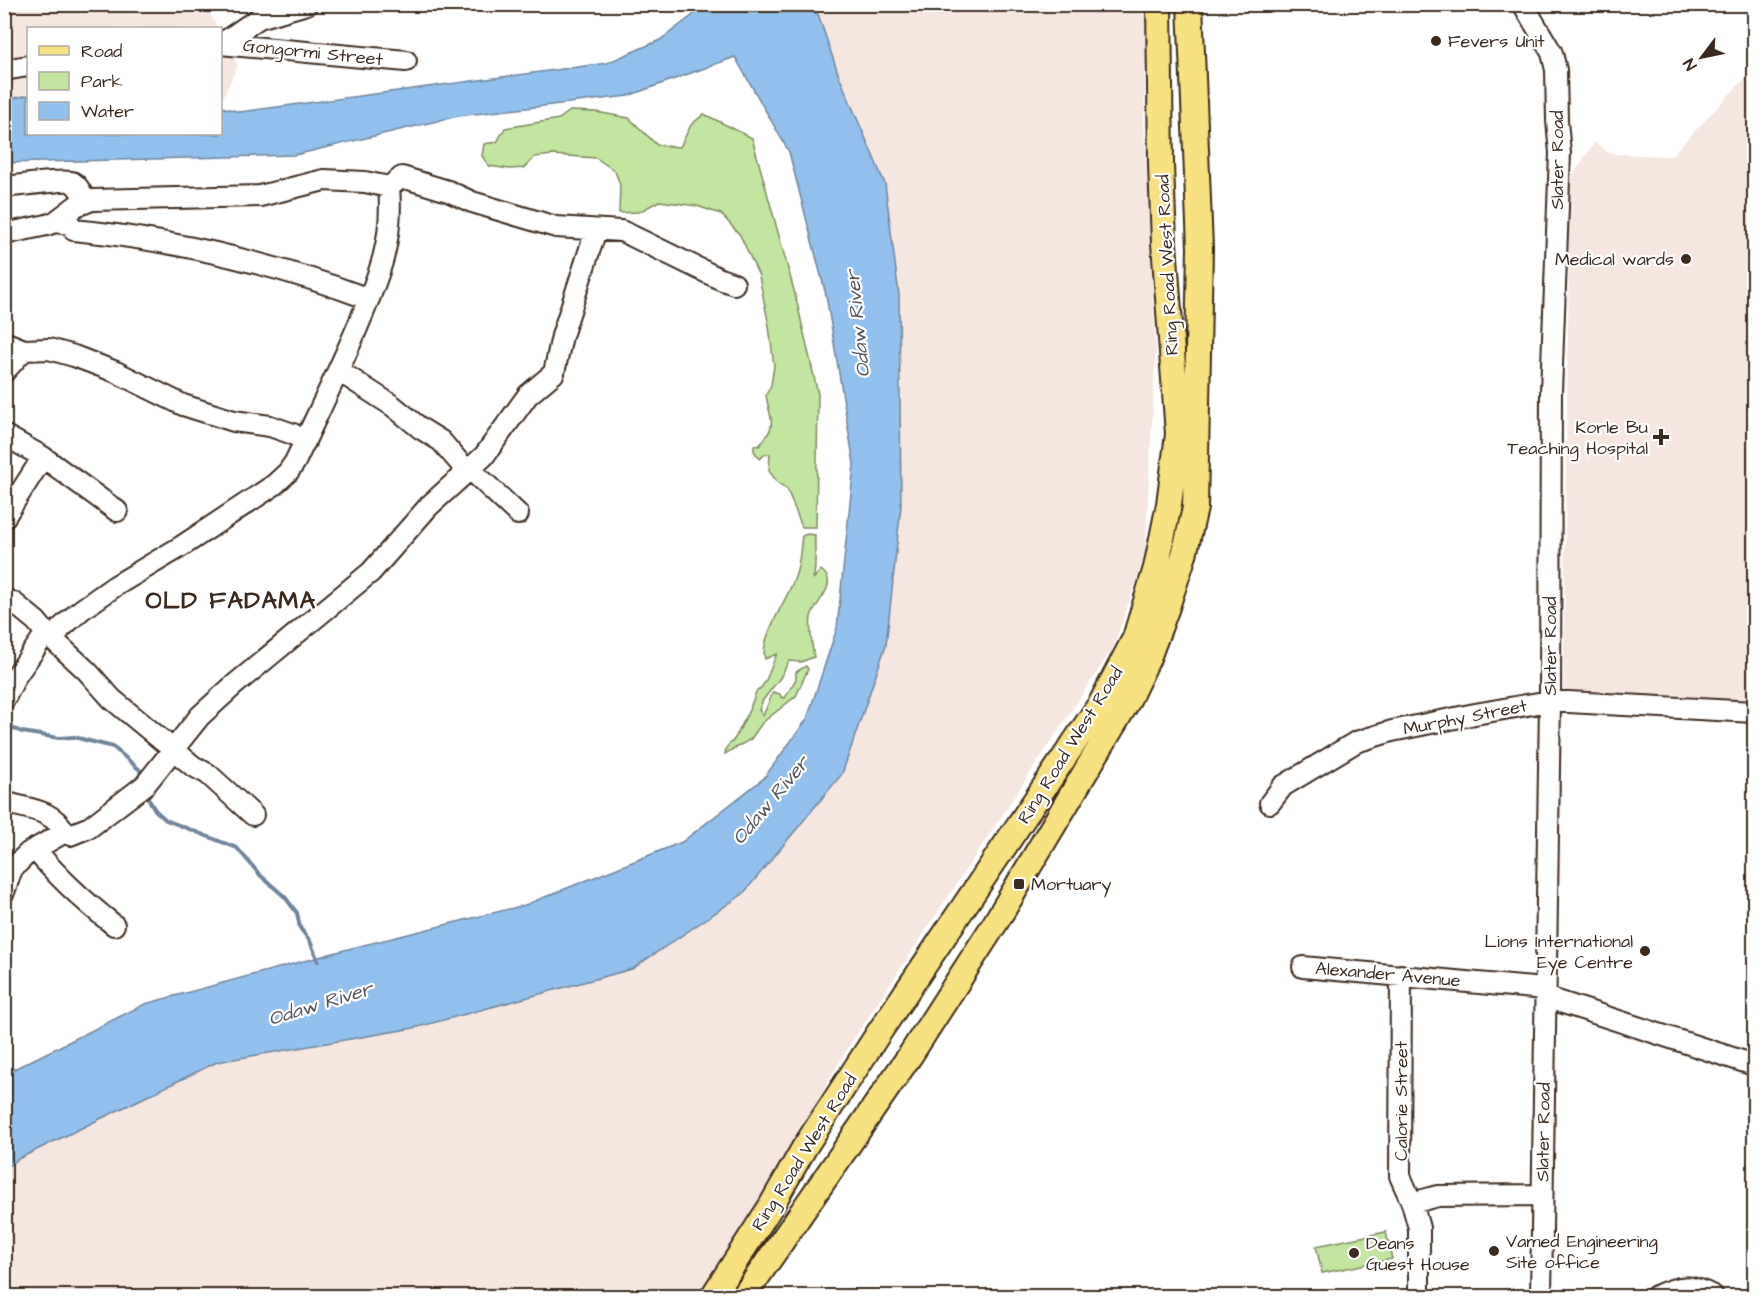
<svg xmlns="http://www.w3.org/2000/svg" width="1759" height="1301" viewBox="0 0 1759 1301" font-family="'Architects Daughter',sans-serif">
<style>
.built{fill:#f6e6e0}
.green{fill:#c2e6a0;stroke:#7e885f;stroke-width:1.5}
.water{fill:#91c1ec;stroke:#6f859a;stroke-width:1.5}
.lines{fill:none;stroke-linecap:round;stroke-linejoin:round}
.stream{stroke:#6f859a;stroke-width:4}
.minor-casing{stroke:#3b2a1e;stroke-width:24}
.major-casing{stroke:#3b2a1e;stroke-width:28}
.minor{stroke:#fff;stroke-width:20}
.major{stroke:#f8e181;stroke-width:24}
.poi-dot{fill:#3b2a1e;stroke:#fff;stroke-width:2}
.labels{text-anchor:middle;stroke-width:4.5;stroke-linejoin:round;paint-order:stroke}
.poi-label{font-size:18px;fill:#3b2a1e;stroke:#fff;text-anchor:start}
.street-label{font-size:18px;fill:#3b2a1e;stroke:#fff}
.water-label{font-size:20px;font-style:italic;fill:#55575c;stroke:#fff}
.district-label{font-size:24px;font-weight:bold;letter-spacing:1.5px;fill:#3b2a1e;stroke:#fff}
</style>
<rect width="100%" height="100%" fill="#fff"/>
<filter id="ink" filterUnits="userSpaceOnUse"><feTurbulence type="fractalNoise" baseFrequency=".0167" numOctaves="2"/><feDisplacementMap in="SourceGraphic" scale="12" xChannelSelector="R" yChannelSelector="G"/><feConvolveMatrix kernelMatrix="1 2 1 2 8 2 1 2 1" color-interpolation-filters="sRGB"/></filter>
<g filter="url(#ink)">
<!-- built -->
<path class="built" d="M 5,5 L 75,5 L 81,13 L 117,5 L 205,5 L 218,28 L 28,28 L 28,93 L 5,99 Z
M 798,5 L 1147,5 L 1144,120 L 1156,349 L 1145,555 L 1113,648 L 845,1052 L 752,1217 L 699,1296 L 5,1296 L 4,1168 L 20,1158 L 217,1062 L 414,1028 L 632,969 L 886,645 L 839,76 L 818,14 L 799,9 Z
M 221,34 L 238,65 L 221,102 Z
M 1754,74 L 1754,702 L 1563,695 L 1570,179 L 1595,142 L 1607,152 L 1615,154 L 1671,156 L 1747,76 Z"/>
<!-- green -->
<path class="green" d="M 570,111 L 596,112 L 629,118 L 657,145 L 680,147 L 691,125 L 704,114 L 752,138 L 795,294 L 818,394 L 816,527 L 802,527 L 787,489 L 778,483 L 769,471 L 770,454 L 765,454 L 760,459 L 754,451 L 754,445 L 759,446 C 779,423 770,421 766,395 L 771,385 L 774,366 L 769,326 L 759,276 L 740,235 L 721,214 L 697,206 L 659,201 L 639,212 L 619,213 L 620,185 L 615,171 L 596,158 L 553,155 L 535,157 L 524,168 L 510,169 L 489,166 L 482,156 L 484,144 L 497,142 L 505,128 L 559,119 Z
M 807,534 L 815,535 C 814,548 817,568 813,579 L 821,570 C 841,584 814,603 811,617 C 809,630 812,644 814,657 L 801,662 L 789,661 L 780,678 L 763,700 L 759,710 L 763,716 L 773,692 L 780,694 L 781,697 L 785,698 L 796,679 L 796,672 L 806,666 L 808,669 L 796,696 L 762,723 L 751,739 L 725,754 C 726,743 730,746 735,738 C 743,723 751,709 756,692 C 768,684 770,667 777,654 L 765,659 C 759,638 788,599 795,577 C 800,564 800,550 802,536 Z
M 1386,1232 L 1392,1259 L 1322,1273 L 1316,1246 Z"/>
<!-- water -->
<path class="water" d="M 691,5 L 798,5 L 799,9 L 818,14 L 839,76 L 885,184 L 899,295 L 901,506 L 886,645 L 842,774 L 743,894 L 632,969 L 414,1028 L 217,1062 L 20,1158 L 5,1168 L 4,1075 L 8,1072 L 145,1004 L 352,948 L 525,905 L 682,842 L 764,778 L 807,719 L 837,628 L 854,464 L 826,295 L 789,152 L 735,57 L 628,96 L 458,116 L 295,155 L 5,163 L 5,100 L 28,95 L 28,134 L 220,134 L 221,107 L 240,112 L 607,63 L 660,40 L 697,12 Z"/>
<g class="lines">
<!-- stream -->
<path class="stream" d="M 4,725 L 22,732 L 59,738 L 74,737 L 113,747 L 140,770 L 141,776
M 145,793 L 155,810 L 166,820 L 237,848 L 260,875 L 285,897 L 297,913 L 300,928 L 310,941 L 318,961"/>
<!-- minor casing -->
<g class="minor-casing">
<path id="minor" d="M 1523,4 L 1552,53 L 1556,70 L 1557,121 L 1560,153 L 1551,392 L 1550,701 L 1541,1296
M 220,44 L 406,61
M 221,44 L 259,18 L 307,4
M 4,70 L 28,66
M 4,187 C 16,186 66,179 72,182 C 79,186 83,196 85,203
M 55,222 L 76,206 L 92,200 L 260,196 L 324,180 L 365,182 L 389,187 L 402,177 L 448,191 L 472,202 L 556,227 L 621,231 L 628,234 L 720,279 L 734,284
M 4,234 L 47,225 L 55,222 L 70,224 L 74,230 C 175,240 275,264 369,299
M 4,342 L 24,350 L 49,349 L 74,356 L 116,372 L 183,405 L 234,421 L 270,426 L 293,434 L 305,442
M 339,371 L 393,406 L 420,428 L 441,441 L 460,463 L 470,469 L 518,514
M 4,372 L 24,350
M 4,435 L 43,457 L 117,511
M 4,518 L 43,457
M 4,599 L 14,603 L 36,621 L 46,633 L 87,671 L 112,699 L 193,766 L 208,774 L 253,815
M 53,639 L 61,628 L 81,610 L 115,586 L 182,546 L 274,485 L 288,472 L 295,462 C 316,417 338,373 357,328 C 378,278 394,242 389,187
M 4,700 L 16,676 L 46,633
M 4,802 C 29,810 50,808 65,832
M 1270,803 L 1283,786 L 1356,742 L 1392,731 L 1475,714 L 1550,701 L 1754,712
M 35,849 C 58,878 85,902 114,925
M 4,892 L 12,869 L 28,853 L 65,832 L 70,835 L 90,827 L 145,785 L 200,716 L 233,686 L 371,572 L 429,506 L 484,456 L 528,395 L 554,373 L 562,336 L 596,230
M 1303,967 L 1544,989
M 1401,975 L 1400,1176 L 1412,1203 L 1419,1228 L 1419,1296
M 1545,997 L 1754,1065
M 1412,1203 L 1438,1196 L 1542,1195
M 1656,1296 C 1680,1285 1689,1284 1713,1296"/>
</g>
<!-- major casing -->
<g class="major-casing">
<path id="major" d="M 713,1296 L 771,1206 L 804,1148 L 878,1034 L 1101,703 L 1135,638 L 1156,568 L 1169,504 L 1178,434 L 1164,243 L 1161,165 L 1159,4
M 744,1296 L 911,1054 L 994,925 L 1126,704 L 1148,658 L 1167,607 L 1184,555 L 1195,508 L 1200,248 L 1190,4"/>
</g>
<!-- minor -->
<use href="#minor" class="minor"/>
<!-- major -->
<use href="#major" class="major"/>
</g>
</g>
<!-- markers -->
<g class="poi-dot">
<circle cx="1436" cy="41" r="6"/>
<circle cx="1686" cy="259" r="6"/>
<path d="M1658 428h6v6h6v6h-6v6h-6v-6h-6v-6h6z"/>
<rect x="1013" y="878" width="12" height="12" rx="3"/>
<circle cx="1645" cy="951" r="6"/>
<circle cx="1494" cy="1251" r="6"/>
<circle cx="1354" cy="1253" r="6"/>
</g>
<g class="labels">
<!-- poi labels -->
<g class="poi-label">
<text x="1448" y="47">Fevers Unit</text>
<text x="1674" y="265" text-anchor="end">Medical wards</text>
<text x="1648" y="433" text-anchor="end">Korle Bu<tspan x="1648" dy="21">Teaching Hospital</tspan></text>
<text x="1031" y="890">Mortuary</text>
<text x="1633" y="947" text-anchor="end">Lions International<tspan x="1633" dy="21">Eye Centre</tspan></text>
<text x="1506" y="1247">Vamed Engineering<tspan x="1506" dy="21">Site office</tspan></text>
<text x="1366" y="1249">Deans<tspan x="1366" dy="21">Guest House</tspan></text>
</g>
<!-- street labels -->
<g class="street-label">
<text transform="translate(313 52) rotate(6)" y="6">Gongormi Street</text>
<text transform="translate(1557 160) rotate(-90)" y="6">Slater Road</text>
<text transform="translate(1167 265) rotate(-93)" y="6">Ring Road West Road</text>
<text transform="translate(1550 646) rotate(-90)" y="6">Slater Road</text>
<text transform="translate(1465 717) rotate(-11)" y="6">Murphy Street</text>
<text transform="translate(1070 745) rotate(-58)" y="6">Ring Road West Road</text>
<text transform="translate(1388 974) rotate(5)" y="6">Alexander Avenue</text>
<text transform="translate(1401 1101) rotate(-90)" y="6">Calorie Street</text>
<text transform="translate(1543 1132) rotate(-89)" y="6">Slater Road</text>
<text transform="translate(804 1152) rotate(-58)" y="6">Ring Road West Road</text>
</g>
<!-- water labels -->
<g class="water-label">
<text transform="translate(857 324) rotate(-96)" y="7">Odaw River</text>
<text transform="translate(770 800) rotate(-50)" y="7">Odaw River</text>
<text transform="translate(320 1003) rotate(-17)" y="7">Odaw River</text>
</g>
<!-- district labels -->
<g class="district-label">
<text x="231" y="608">OLD FADAMA</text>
</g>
</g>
<!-- margin -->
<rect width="1759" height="1301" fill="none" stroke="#fff" stroke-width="24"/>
<rect x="12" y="12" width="1735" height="1277" fill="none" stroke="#3b2a1e" stroke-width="2" filter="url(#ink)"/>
<!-- legend -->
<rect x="27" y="27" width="195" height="108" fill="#ffffff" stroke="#b1aaa5" stroke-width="1.5"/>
<rect x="39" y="46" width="30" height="9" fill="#f8e181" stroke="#b1aaa5" stroke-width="1.5"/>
<text x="81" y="57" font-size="18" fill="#3b2a1e">Road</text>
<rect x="39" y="72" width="30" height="18" fill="#c2e6a0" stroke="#b1aaa5" stroke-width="1.5"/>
<text x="81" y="87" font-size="18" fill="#3b2a1e">Park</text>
<rect x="39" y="102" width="30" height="18" fill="#91c1ec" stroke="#b1aaa5" stroke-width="1.5"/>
<text x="81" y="117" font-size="18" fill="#3b2a1e">Water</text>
<!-- north arrow -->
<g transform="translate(1702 57) rotate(238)" stroke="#ffffff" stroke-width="4.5" paint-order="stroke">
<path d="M0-4.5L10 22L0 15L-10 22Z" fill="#3b2a1e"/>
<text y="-9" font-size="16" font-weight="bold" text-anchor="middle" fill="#3b2a1e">N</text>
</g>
</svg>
